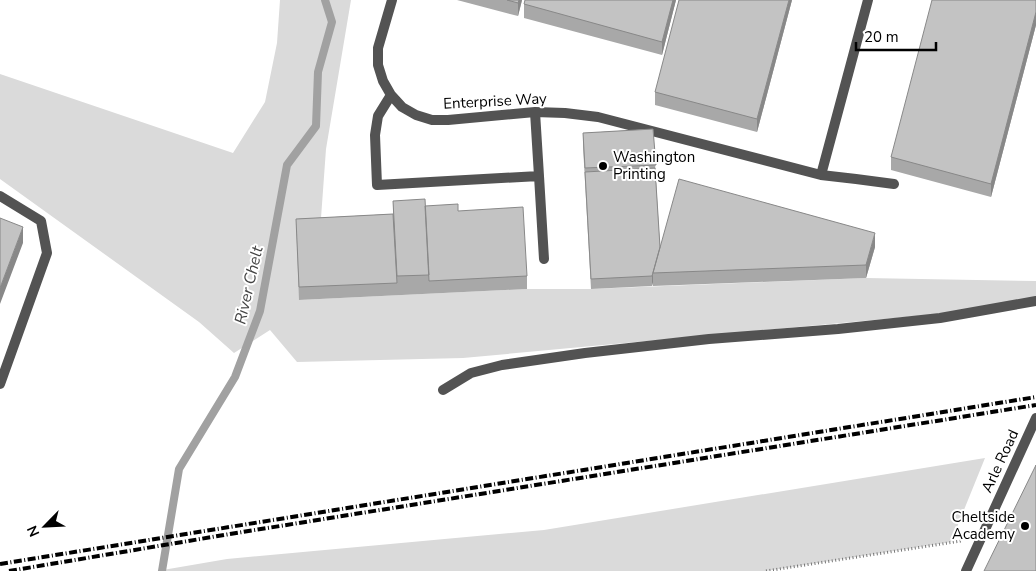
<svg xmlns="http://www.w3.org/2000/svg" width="1036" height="571" viewBox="0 0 1036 571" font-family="'Nunito Sans',sans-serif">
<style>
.green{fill:#dadada}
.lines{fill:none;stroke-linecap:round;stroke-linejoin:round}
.stream{stroke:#a1a1a1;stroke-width:8}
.path{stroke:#757575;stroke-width:3;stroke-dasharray:1 2.5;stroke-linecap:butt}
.service{stroke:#535353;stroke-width:10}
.tertiary{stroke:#535353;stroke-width:10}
.rail{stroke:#000;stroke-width:4;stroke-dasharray:8 2.5 1 2.5;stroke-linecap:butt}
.wall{fill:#a8a8a8}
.shaded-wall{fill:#888}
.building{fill:#c3c3c3;stroke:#888}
.poi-dot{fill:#000;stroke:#fff;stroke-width:2}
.labels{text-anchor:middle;stroke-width:4;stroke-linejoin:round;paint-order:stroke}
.street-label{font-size:15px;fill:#000;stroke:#fff}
.poi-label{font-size:15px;fill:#000;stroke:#fff;text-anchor:start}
.water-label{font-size:16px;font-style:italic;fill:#424242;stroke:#fff}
</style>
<rect width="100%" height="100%" fill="#fff"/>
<!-- green -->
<path class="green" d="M 280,0 L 351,0 L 326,149 L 321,218 L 299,300 L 527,289 L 591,289 L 866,278 L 1036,281 L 1036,305 L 463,358 L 297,362 L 270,330 L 234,353 L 199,322 L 0,179 L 0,74 L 233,153 L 265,102 L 277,43 Z
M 985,458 L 951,542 L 766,571 L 157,571 L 227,559 L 544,530 Z"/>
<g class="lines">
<!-- stream -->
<path class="stream" d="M 162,571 L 179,469 L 235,377 L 260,311 L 287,165 L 316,126 L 318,72 L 332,22 L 325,0"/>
<!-- path -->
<path class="path" d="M 766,571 L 961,541"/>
<!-- service -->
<path class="service" d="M 392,0 L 378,48 L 378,65 L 383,81 L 391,95 L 402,107 L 416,115 L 432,120 L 448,120 L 535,112 L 565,113 L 598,117 L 821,175 L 868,0
M 391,95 L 378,116 L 375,135 L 377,185 L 539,176 L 535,112
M 821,175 L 856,179 L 894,184
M 539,176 L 544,259
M 0,196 L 41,221 L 47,253 L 0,384
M 443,390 L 471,373 L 502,365 L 585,353 L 709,339 L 838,329 L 940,318 L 1036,301"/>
<!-- tertiary -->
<path class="tertiary" d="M 966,571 L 1036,418"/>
<!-- rail -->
<path class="rail" d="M 0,564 L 1036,397
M 9,571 L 230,534 L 1036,405"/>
</g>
<!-- wall -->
<path class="wall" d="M 457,0 L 522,0 L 518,16 Z
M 676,0 L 662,55 L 524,18 L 524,4 Z
M 792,0 L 757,132 L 655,105 L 655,92 Z
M 1036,0 L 1036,25 L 991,197 L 891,170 L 891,157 Z
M 653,129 L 660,247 L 875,247 L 866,278 L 653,286 L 653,282 L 652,286 L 591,289 L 583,146 L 583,133 Z
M 393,201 L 458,211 L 527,276 L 527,289 L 299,300 L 296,219 L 393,214 Z"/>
<!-- shaded-wall -->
<path class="shaded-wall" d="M 519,0 L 522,0 L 518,16 L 518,3 Z
M 673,0 L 676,0 L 662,55 L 662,42 Z
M 789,0 L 792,0 L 757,132 L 757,119 Z
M 1036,12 L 1036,25 L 991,197 L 991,184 Z
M 23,227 L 23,243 L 0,304 L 0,288 Z
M 875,233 L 875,247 L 866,278 L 866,265 Z
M 653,273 L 653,282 L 652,286 L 652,276 Z"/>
<!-- building -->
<path class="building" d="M 507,0 L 519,0 L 518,3 Z
M 525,0 L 673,0 L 662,42 L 524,4 Z
M 679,0 L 789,0 L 757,119 L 655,92 Z
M 932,0 L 1036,0 L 1036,12 L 991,184 L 891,157 Z
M 653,129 L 656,165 L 585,168 L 583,133 Z
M 655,168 L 660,247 L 652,276 L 591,279 L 585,172 Z
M 679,179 L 875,233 L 866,265 L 653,273 Z
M 425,199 L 429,275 L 397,276 L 393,201 Z
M 458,204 L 458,211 L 523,207 L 527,276 L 429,281 L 425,206 Z
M 393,214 L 397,283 L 299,287 L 296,219 Z
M 0,218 L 23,227 L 0,288 Z
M 1036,465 L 1036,571 L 984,571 Z"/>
<!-- markers -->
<g class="poi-dot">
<circle cx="603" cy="166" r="5"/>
<circle cx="1025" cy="526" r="5"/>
</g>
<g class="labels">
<!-- street labels -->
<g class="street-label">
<text transform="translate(495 101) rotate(-3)" y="5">Enterprise Way</text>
<text transform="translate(1000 461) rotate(-65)" y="5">Arle Road</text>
</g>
<!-- poi labels -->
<g class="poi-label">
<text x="613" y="162">Washington<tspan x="613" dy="17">Printing</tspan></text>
<text x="1015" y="522" text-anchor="end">Cheltside<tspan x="1015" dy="17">Academy</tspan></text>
</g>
<!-- water labels -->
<g class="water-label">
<text transform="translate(248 285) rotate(-77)" y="6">River Chelt</text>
</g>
</g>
<!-- north arrow -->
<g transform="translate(45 526) rotate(246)" stroke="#ffffff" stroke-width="4" paint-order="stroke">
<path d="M0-4L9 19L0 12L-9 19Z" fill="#000000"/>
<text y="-8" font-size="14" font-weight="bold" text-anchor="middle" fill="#000000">N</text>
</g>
<!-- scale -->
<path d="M856 42v8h80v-8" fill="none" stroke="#000000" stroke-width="2.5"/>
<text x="864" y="42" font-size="15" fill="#000000" stroke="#ffffff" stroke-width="4" paint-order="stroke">20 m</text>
</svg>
